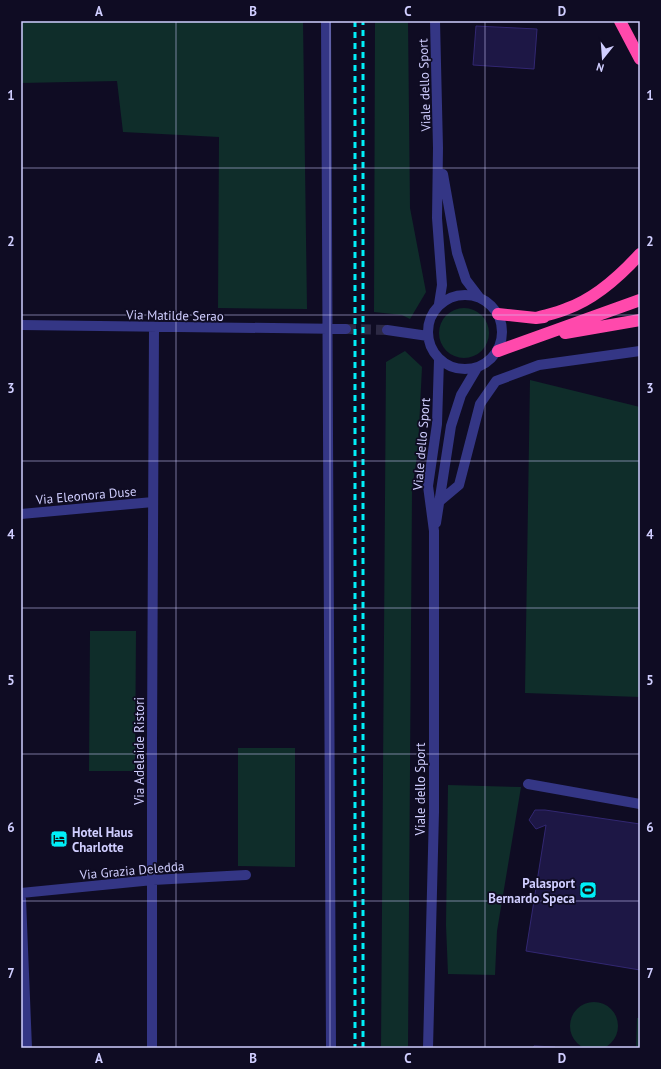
<svg xmlns="http://www.w3.org/2000/svg" width="661" height="1069" viewBox="0 0 661 1069" font-family="'PT Sans',sans-serif">
<style>
.green{fill:#0f2d2a}
.building{fill:#1d1745;stroke:#322772}
.lines{fill:none;stroke-linecap:round;stroke-linejoin:round}
.minor-tunnel{stroke:#2c2944;stroke-width:10;stroke-dasharray:10 5;stroke-linecap:butt}
.minor{stroke:#343685;stroke-width:10}
.highway{stroke:#ff49ac;stroke-width:12}
.rail{stroke:#00f0f9;stroke-width:3;stroke-dasharray:6 5;stroke-linecap:butt}
.grid{fill:none;stroke:#d0ceff;stroke-width:1;stroke-opacity:0.55}
.labels{text-anchor:middle;stroke-width:3.5;stroke-linejoin:round;paint-order:stroke}
.street-label{font-size:13px;fill:#d0ceff;stroke:#0f0c23}
.poi-label{font-size:13px;font-weight:bold;fill:#d0ceff;stroke:#0f0c23;text-anchor:start}
.neatline{fill:none;stroke:#d0ceff;stroke-width:1.5}
.grid-label{font-size:13px;text-anchor:middle;font-weight:bold;fill:#d0ceff}
</style>
<rect width="100%" height="100%" fill="#0f0c23"/>
<!-- green -->
<path class="green" d="M 21,21 L 303,21 L 307,309 L 218,308 L 219,137 L 123,132 L 117,81 L 21,83 Z
M 375,21 L 408,21 L 410,208 L 426,292 L 410,319 L 402,315 L 374,312 Z
M439 333a25 25 0 1 1 50 0a25 25 0 1 1-50 0Z
M 405,351 L 422,367 L 418,449 L 412,491 L 408,1048 L 381,1048 L 386,362 Z
M 530,380 L 640,407 L 640,697 L 525,693 Z
M 90,631 L 136,631 L 135,771 L 89,771 Z
M 238,748 L 295,748 L 295,867 L 238,866 Z
M 448,785 L 521,787 L 497,931 L 495,975 L 448,974 L 446,925 Z
M570 1026a24 24 0 1 1 48 0a24 24 0 1 1-48 0Z
M 637,1018 L 640,1018 L 640,1048 L 636,1048 Z"/>
<!-- building -->
<path class="building" d="M 476,26 L 537,29 L 534,69 L 473,65 Z
M 535,810 L 545,810 L 640,824 L 640,970 L 526,951 L 546,825 L 536,829 L 529,820 Z
M 534,1046 L 555,1047 L 555,1048 L 533,1048 Z"/>
<g class="lines">
<!-- minor-tunnel -->
<path class="minor-tunnel" d="M 346,329 L 387,330"/>
<!-- minor -->
<path class="minor" d="M 326,21 L 331,1048
M 435,21 L 438,148 L 437,218 L 442,285 L 439,304
M 443,174 L 457,253 L 466,280 L 479,297
M428 332a37 37 0 1 1 74 0a37 37 0 1 1-74 0Z
M 21,325 L 346,329
M 387,330 L 428,336
M 440,501 L 459,485 L 480,404 L 496,381 L 539,365 L 640,351
M 21,514 L 153,502
M 436,523 L 451,426 L 461,395 L 477,368
M 528,784 L 640,804
M 21,893 L 153,880 L 246,875
M 21,899 L 27,1048
M 152,1048 L 152,742 L 154,328
M 428,1048 L 434,812 L 434,531 L 428,486 L 437,424 L 439,360"/>
<!-- highway -->
<path class="highway" d="M 620,21 L 640,59
M 498,314 L 536,318 L 544,317
M 536,318 C 546,315 557,313 566,309 C 595,299 620,276 640,254
M 565,333 L 640,320
M 498,351 L 640,300"/>
<!-- rail -->
<path class="rail" d="M 355,21 L 355,1048
M 363,1048 L 363,21"/>
</g>
<!-- grid -->
<path class="grid" d="M 176,21 L 176,1048M 330,21 L 330,1048M 485,21 L 485,1048M 21,168 L 640,168M 21,315 L 640,315M 21,461 L 640,461M 21,608 L 640,608M 21,754 L 640,754M 21,901 L 640,901"/>
<!-- icons -->
<defs>
<g id="hotel-square" transform="scale(0.9)"><rect x="-9" y="-9" width="18" height="18" rx="4" fill="#00f0f9" stroke="#0f0c23"/><path d="M-6-4.5h1.5V1H6V5H4.5V3h-9V5H-6ZM-4 0a1.8 1.8 0 1 1 3.6 0ZM.5 0V-2.5h3Q6-2.5 6 0Z" fill="#111"/></g>
<g id="stadium-square" transform="scale(0.9)"><rect x="-9" y="-9" width="18" height="18" rx="4" fill="#00f0f9" stroke="#0f0c23"/><path d="M0-5a6.5 5 0 1 0 0 10a6.5 5 0 1 0 0-10ZM-3.5-1.8h7v3.6h-7Z" fill="#111"/></g>
</defs>
<g fill-rule="evenodd">
<use href="#hotel-square" x="59" y="839"/>
<use href="#stadium-square" x="588" y="890"/>
</g>
<g class="labels">
<!-- street labels -->
<g class="street-label">
<text transform="translate(424 85) rotate(-92)" y="5">Viale dello Sport</text>
<text transform="translate(175 315) rotate(1)" y="5">Via Matilde Serao</text>
<text transform="translate(421 444) rotate(-85)" y="5">Viale dello Sport</text>
<text transform="translate(86 495) rotate(-5)" y="5">Via Eleonora Duse</text>
<text transform="translate(139 751) rotate(-90)" y="5">Via Adelaide Ristori</text>
<text transform="translate(420 789) rotate(-90)" y="5">Viale dello Sport</text>
<text transform="translate(132 870) rotate(-5)" y="5">Via Grazia Deledda</text>
</g>
<!-- poi labels -->
<g class="poi-label">
<text x="72" y="837">Hotel Haus<tspan x="72" dy="15">Charlotte</tspan></text>
<text x="575" y="888" text-anchor="end">Palasport<tspan x="575" dy="15">Bernardo Speca</tspan></text>
</g>
</g>
<!-- border -->
<rect width="661" height="1069" fill="none" stroke="#0f0c23" stroke-width="44"/>
<!-- north arrow -->
<g transform="translate(603 58) rotate(197)" stroke="#0f0c23" stroke-width="3" paint-order="stroke">
<path d="M0-3L7 15L0 10L-7 15Z" fill="#d0ceff"/>
<text y="-6" font-size="11" font-weight="bold" text-anchor="middle" fill="#d0ceff">N</text>
</g>
<rect x="22" y="22" width="617" height="1025" class="neatline"/>
<g class="grid-label">
<text x="99" y="16">A</text>
<text x="253" y="16">B</text>
<text x="408" y="16">C</text>
<text x="562" y="16">D</text>
<text x="11" y="100">1</text>
<text x="650" y="100">1</text>
<text x="11" y="246">2</text>
<text x="650" y="246">2</text>
<text x="11" y="393">3</text>
<text x="650" y="393">3</text>
<text x="11" y="539">4</text>
<text x="650" y="539">4</text>
<text x="11" y="685">5</text>
<text x="650" y="685">5</text>
<text x="11" y="832">6</text>
<text x="650" y="832">6</text>
<text x="11" y="978">7</text>
<text x="650" y="978">7</text>
<text x="99" y="1063">A</text>
<text x="253" y="1063">B</text>
<text x="408" y="1063">C</text>
<text x="562" y="1063">D</text>
</g>
</svg>
